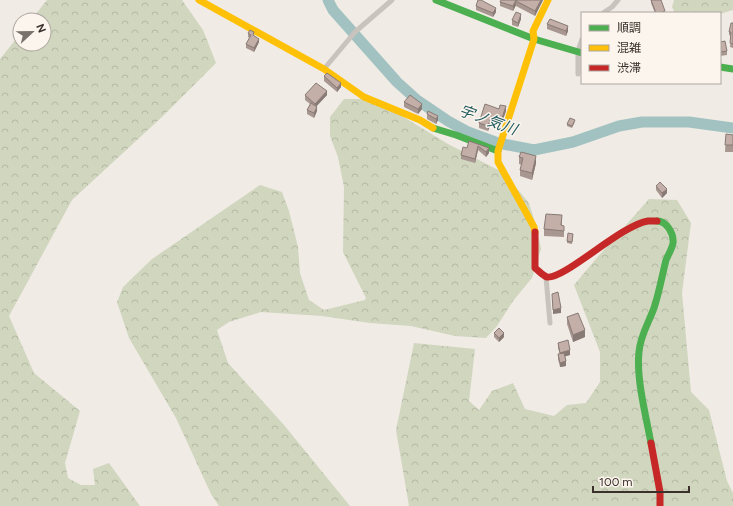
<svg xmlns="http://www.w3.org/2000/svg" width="733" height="506" viewBox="0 0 733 506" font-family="Figtree,'Noto Sans JP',sans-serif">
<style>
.forest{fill:url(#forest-crowns)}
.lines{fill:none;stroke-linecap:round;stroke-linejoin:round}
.river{stroke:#a1c2c1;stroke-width:11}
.street{stroke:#c9c3be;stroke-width:5}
.fast{stroke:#4caf50;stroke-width:7}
.slow{stroke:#ffc107;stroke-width:7}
.jam{stroke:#c62828;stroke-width:7}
.wall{fill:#a89690}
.shaded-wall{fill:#887a75}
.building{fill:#c3afa7;stroke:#887a75}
.labels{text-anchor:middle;stroke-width:3;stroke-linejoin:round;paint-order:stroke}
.water-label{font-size:15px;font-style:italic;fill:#1f5a5e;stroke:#fbf5ee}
</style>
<defs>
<pattern id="forest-crowns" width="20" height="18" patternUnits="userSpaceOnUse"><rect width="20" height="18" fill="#d1d6bf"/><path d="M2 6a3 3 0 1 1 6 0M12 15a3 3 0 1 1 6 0" fill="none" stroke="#b4b8a4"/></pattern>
</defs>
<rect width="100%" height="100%" fill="#f0ebe5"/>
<!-- forest -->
<path class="forest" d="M 47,0 L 182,0 L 203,30 L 216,63 L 163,116 L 72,200 L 9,316 L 34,373 L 80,411 L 65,463 L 68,478 L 81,485 L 95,485 L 93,469 L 109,463 L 140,506 L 0,506 L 0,59 L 20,34 L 20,44 L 44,44 L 44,20 L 31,20 Z
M 674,0 L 733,0 L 733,10 L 720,14 L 720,13 L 675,13 L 672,7 Z
M 344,99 L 367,99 L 397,113 L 448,144 L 504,173 L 529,203 L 537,229 L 541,249 L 532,278 L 513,301 L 497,326 L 486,338 L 455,336 L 411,326 L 370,323 L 322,316 L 261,312 L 229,322 L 217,330 L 228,363 L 284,425 L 350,506 L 219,506 L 211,494 L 176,418 L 129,338 L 117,302 L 123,287 L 152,259 L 260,185 L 282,192 L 289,211 L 298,247 L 300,273 L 309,300 L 324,310 L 365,300 L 366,298 L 343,252 L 344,187 L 338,157 L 330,136 L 330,117 Z
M 649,199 L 677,200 L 691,223 L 682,293 L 691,392 L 709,410 L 727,481 L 733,493 L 733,506 L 409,506 L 396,430 L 414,343 L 475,349 L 469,401 L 479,410 L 492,391 L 513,383 L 525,409 L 554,416 L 567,405 L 586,403 L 600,382 L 600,352 L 574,285 L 595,260 Z"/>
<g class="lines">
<!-- river -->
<path class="river" d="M 328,0 L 333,10 L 397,82 L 417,100 L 448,121 L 468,132 L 498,143 L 534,150 L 573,142 L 619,126 L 642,122 L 689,122 L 733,128"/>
<!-- street -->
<path class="street" d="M 603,13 L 612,7 L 618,0
M 324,69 L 355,32 L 392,0
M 578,74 L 578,51 L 582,39
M 546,277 L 550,323"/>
<!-- fast -->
<path class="fast" d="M 436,0 L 534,39 L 582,53
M 720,67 L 733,69
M 433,128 L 456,135 L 498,151
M 651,443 C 646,416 636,378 639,352 C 640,336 649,322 654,308 C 659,293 662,276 666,260 C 668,255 672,249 673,243 C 674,234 667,221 657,221"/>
<!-- slow -->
<path class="slow" d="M 199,0 L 324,69 L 364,97 L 420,120 L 433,128
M 535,232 L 534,227 L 498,162 L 498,151 L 534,39 L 533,31 L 548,0"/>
<!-- jam -->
<path class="jam" d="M 535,232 L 535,268 C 539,271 543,276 547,277 C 564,280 621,225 648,221 C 651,221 654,221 657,221
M 651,443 L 660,492 L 660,506"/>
</g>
<!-- wall -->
<path class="wall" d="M 543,0 L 535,16 L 516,6 L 516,5 L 513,11 L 500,6 L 500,2 Z
M 651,0 L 661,0 L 665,13 L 655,13 L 651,3 Z
M 476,6 L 496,12 L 493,17 L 476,10 Z
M 521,19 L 518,27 L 512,25 L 512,20 Z
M 733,23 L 733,48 L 730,47 L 731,36 L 729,35 L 729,32 Z
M 547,24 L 568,31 L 566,36 L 547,29 Z
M 248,33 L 254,36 L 259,42 L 254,52 L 246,48 L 246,44 L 250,38 L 248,37 Z
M 720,42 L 727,51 L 727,55 L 720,56 Z
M 324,76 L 341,87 L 337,92 L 324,81 Z
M 305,95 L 327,95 L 316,106 L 317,111 L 314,118 L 307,114 L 307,110 L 310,104 L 305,100 Z
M 404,102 L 422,109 L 418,114 L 404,107 Z
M 499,109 L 506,111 L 501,125 L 491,123 L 488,131 L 479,128 L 479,123 Z
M 427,114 L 438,120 L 436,124 L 427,119 Z
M 575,122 L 572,128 L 567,126 L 567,124 Z
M 726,134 L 733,135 L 733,152 L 725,152 Z
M 469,141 L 489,148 L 489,153 L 486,157 L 478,150 L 475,163 L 461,159 L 461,155 L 467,148 Z
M 519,157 L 536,163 L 532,180 L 520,176 L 520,170 L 522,165 L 519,164 Z
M 656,186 L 667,193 L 662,198 L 656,190 Z
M 562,222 L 562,225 L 564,232 L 564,237 L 544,236 L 544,229 Z
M 573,237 L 572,244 L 567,243 L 567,241 Z
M 567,317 L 585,337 L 573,342 L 567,324 Z
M 494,333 L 504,337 L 499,342 L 494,337 Z
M 558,343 L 570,355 L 565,356 L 566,366 L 560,367 L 558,359 L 558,354 L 560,354 L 558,348 Z"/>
<!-- shaded-wall -->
<path class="shaded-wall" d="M 541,0 L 543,0 L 535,16 L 535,11 Z
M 516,1 L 516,5 L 513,11 L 513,6 Z
M 496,8 L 496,12 L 493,17 L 493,13 Z
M 521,14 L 521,19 L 518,27 L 518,23 Z
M 568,26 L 568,31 L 566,36 L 566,31 Z
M 259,39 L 259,42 L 254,52 L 254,48 Z
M 341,83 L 341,87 L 337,92 L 337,88 Z
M 327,91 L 327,95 L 315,108 L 315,104 Z
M 422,104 L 422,109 L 418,114 L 418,109 Z
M 506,106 L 506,111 L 501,125 L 501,121 Z
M 317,107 L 317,111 L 314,118 L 314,113 Z
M 438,116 L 438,120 L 436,124 L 436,119 Z
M 491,118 L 491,123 L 488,131 L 488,126 Z
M 478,146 L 478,150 L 475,163 L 475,159 Z
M 489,148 L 489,153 L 486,157 L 486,152 Z
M 536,156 L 536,163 L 532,180 L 532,173 Z
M 667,189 L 667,193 L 662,198 L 662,193 Z
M 561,308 L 561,313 L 553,314 L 553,310 Z
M 585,330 L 585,337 L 573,342 L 573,335 Z
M 504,333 L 504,337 L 499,342 L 499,338 Z
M 570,350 L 570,355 L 560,358 L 560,353 Z
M 566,361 L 566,366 L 560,367 L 560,363 Z"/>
<!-- building -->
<path class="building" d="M 478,0 L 481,0 L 496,8 L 493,13 L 476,6 Z
M 501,0 L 516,0 L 513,6 L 500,2 Z
M 516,0 L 541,0 L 535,11 L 516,1 Z
M 651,0 L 661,0 L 665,11 L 660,13 L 656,13 Z
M 516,12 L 521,14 L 518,23 L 512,20 Z
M 550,19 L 568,26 L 566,31 L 547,24 Z
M 731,23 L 733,23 L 733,44 L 730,43 L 731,32 L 729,32 Z
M 250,30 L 254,32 L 253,35 L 259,39 L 254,48 L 246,44 L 251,35 L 248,33 Z
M 725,41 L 727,51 L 720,52 L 720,42 Z
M 327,73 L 341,83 L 337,88 L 324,76 Z
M 316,83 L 327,91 L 315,104 L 305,95 Z
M 410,95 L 422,104 L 418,109 L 404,102 Z
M 311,103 L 317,107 L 314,113 L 307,110 Z
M 485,104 L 499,109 L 500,105 L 506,106 L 501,121 L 491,118 L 488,126 L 479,123 Z
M 428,111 L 438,116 L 436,119 L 427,114 Z
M 570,118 L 575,120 L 572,126 L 567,124 Z
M 726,134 L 733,135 L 733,145 L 725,145 Z
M 469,141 L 489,148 L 486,152 L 478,146 L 475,159 L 461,155 L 463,147 L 467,148 Z
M 521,152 L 536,156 L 532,173 L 520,170 L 523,158 L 519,157 Z
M 660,182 L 667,189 L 662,193 L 656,186 Z
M 546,214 L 562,215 L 561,225 L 564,226 L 564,231 L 544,229 Z
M 568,233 L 573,234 L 572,242 L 567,241 Z
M 558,292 L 561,308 L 553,310 L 552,294 Z
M 578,313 L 585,330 L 573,335 L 567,317 Z
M 499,328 L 504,333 L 499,338 L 494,333 Z
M 568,340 L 570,350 L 560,353 L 558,343 Z
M 564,353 L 566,361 L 560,363 L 558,354 Z"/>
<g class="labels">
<!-- water labels -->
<g class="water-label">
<text transform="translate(488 120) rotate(20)" y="5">宇ノ気川</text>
</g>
</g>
<!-- legend -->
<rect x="581" y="12" width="140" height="72" fill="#fbf5ee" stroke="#aea6a0"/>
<rect x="589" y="25" width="20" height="6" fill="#4caf50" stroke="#aea6a0"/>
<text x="617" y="32" font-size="12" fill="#3b302b">順調</text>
<rect x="589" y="45" width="20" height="6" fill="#ffc107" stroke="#aea6a0"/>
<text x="617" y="52" font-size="12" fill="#3b302b">混雑</text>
<rect x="589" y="65" width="20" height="6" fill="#c62828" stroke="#aea6a0"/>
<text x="617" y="72" font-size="12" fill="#3b302b">渋滞</text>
<!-- north arrow -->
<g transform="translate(32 32) rotate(68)"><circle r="19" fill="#fbf5ee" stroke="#aea6a0"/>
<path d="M0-3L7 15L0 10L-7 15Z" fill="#7a716c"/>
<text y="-6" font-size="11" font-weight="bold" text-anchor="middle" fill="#3b302b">N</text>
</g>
<!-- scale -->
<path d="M593 486v6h96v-6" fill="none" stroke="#3b302b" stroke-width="2"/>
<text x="599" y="486" font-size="12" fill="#3b302b" stroke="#fbf5ee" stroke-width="3" paint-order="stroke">100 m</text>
</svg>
